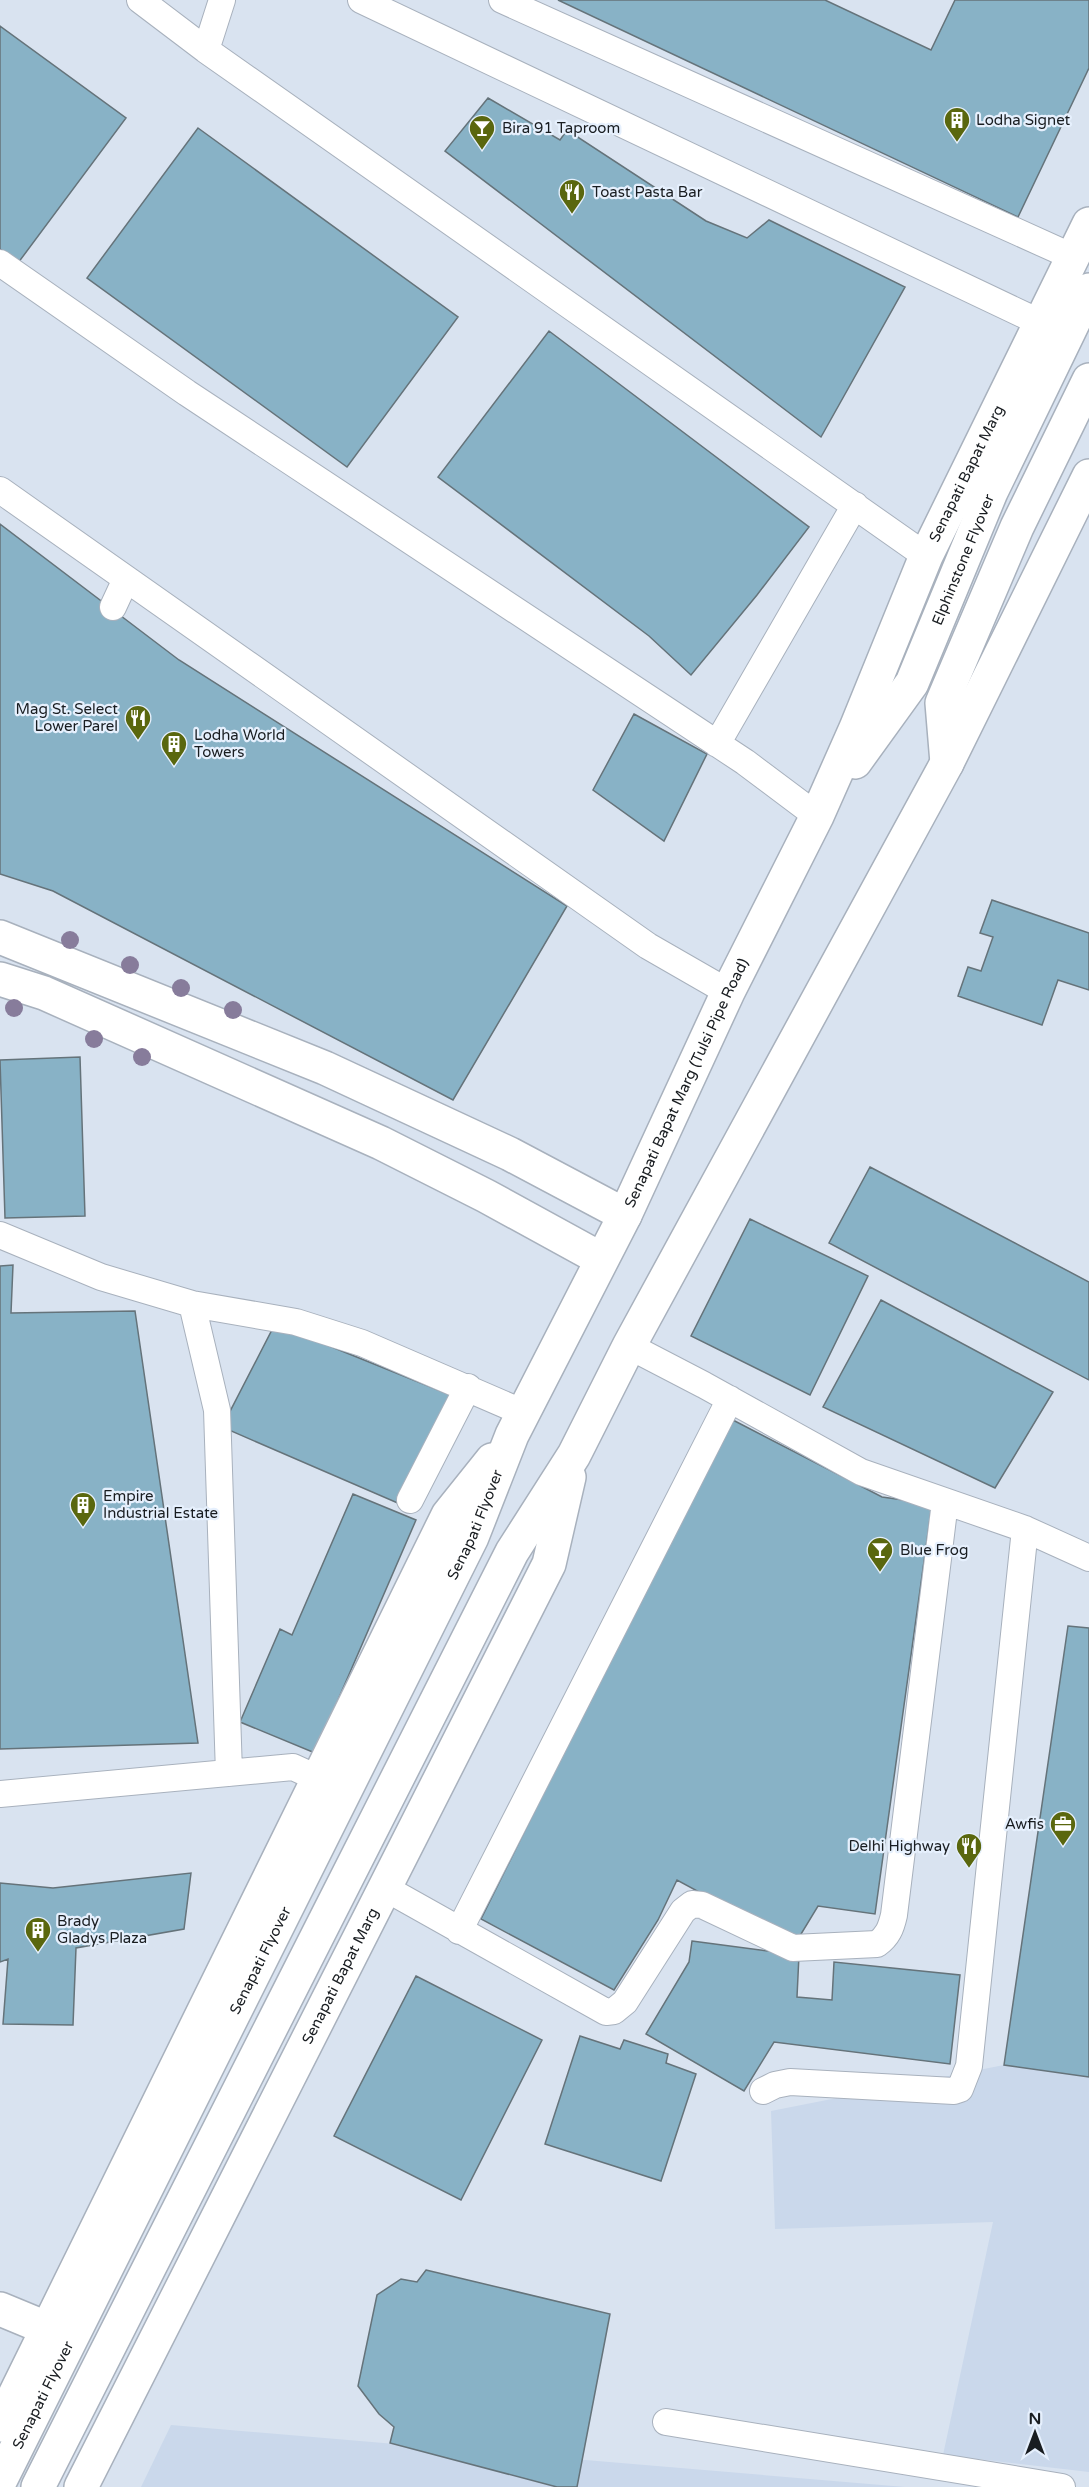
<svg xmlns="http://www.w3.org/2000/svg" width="1089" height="2487" viewBox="0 0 1089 2487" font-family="'Varela Round',sans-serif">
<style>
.built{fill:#cad8eb}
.building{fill:#88b2c6;stroke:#65737a;stroke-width:1.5}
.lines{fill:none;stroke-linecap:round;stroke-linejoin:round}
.service-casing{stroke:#a8b1bd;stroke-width:28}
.minor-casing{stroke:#a8b1bd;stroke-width:36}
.primary-casing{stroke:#a8b1bd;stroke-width:36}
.service{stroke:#fff;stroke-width:26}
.minor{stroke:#fff;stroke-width:33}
.primary{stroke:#fff;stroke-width:33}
.tree{fill:#877c9b}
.labels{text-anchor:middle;stroke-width:4.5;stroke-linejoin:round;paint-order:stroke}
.poi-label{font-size:15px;fill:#191d21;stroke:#e6f0fd;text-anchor:start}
.street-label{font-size:15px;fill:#191d21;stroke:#e6f0fd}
</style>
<rect width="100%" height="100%" fill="#d9e3f0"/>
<!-- built -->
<path class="built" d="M 1089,1628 L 1089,2472 L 943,2455 L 993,2222 L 775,2229 L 771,2111 L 1004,2065 Z
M 171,2425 L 905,2487 L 141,2487 Z"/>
<!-- building -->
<path class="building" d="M 558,0 L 825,0 L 931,50 L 955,0 L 1089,0 L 1089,68 L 1018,217 Z
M 0,26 L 126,118 L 18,263 L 0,249 Z
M 488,98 L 560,140 L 567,130 L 706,221 L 747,238 L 769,220 L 905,287 L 821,437 L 445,151 Z
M 198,128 L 458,317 L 347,467 L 87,278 Z
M 549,331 L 809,527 L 757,595 L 691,675 L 649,636 L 438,477 Z
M 0,524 L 179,660 L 567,906 L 453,1100 L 53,891 L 0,874 Z
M 634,714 L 707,754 L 664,841 L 593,790 Z
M 992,900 L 1089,933 L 1089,990 L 1058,980 L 1042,1025 L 958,996 L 968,967 L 981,971 L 993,937 L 980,933 Z
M 80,1057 L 85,1216 L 5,1218 L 0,1060 Z
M 870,1167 L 1089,1282 L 1089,1380 L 829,1243 Z
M 750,1219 L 868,1276 L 810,1395 L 691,1336 Z
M 13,1265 L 11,1313 L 135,1311 L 198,1743 L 0,1749 L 0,1266 Z
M 881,1300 L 1053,1392 L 995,1488 L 823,1407 Z
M 275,1324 L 453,1396 L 400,1504 L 222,1427 Z
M 729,1418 L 882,1497 L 932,1504 L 875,1914 L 818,1906 L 795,1944 L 677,1880 L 658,1920 L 614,1990 L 481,1919 Z
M 353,1494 L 416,1520 L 315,1753 L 240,1722 L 280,1629 L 292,1635 Z
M 1068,1626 L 1089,1628 L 1089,2077 L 1004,2065 Z
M 191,1873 L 184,1929 L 76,1948 L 73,2025 L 3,2024 L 8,1959 L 0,1962 L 0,1883 L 53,1888 Z
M 692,1941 L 799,1955 L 797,1997 L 832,2000 L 834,1962 L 960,1975 L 950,2064 L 774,2042 L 744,2091 L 646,2034 L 689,1962 Z
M 416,1976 L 542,2040 L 461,2200 L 334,2136 Z
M 580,2036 L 620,2049 L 624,2040 L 668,2054 L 666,2063 L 696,2074 L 661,2181 L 545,2144 Z
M 426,2270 L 610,2314 L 577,2487 L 557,2487 L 390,2443 L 394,2427 L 379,2414 L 358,2386 L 377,2295 L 401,2279 L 417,2282 Z"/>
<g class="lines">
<!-- service casing -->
<g class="service-casing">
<path id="service" d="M 140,0 L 206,50
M 222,0 L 206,50 L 926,556
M 361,0 L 1041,323
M 502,0 L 1073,257
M 0,263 L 187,393 L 745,762 L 817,816
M 0,490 L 648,946 L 728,992
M 113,607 L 126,579
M 717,744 L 855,505
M 0,1235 L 101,1277 L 192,1304 L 217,1410 L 229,1773
M 192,1304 L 296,1322 L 362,1343 L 524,1413
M 629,1346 L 704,1385 L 861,1472 L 1025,1529 L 1089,1558
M 410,1500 L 468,1387
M 0,1794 L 293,1767 L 317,1778
M 385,1888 L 606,2012 L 614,2011 L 625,2002 L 683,1911 L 692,1904 L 702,1905 L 793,1948 L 877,1944 C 888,1936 891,1928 894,1915 L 945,1502
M 459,1931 L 730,1399
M 763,2091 L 775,2085 L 790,2082 L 954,2091 L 960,2089 L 969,2066 L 1025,1529
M 666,2422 L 1062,2487"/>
</g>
<!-- minor casing -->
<g class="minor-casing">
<path id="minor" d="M 0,937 L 325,1068 L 510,1154 L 625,1215
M 0,979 L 44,993 L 381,1143 L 486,1196 L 601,1259
M 0,2309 L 46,2328"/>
</g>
<!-- primary casing -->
<g class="primary-casing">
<g id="primary">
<path id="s1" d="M 855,762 L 912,683 L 991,492 L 1089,290"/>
<path d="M 947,763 L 942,703 L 1017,527 L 1089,380"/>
<path d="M 0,2425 L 448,1515 L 492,1460"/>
<path id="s2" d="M 0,2481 L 472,1537 L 512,1435 L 625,1215 L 728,992 L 817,816 L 856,728 L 926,556 L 1089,224"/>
<path d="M 38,2487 L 512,1552 L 574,1455 L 629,1346 L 947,763 L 1089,476"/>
<path id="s3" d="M 81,2487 L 549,1564 L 569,1477"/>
</g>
</g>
<!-- service -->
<use href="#service" class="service"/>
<!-- minor -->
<use href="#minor" class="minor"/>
<!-- primary -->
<use href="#primary" class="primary"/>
</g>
<!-- trees -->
<g class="tree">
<circle cx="70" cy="940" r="9"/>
<circle cx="130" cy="965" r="9"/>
<circle cx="181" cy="988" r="9"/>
<circle cx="14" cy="1008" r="9"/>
<circle cx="233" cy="1010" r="9"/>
<circle cx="94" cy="1039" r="9"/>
<circle cx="142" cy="1057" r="9"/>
</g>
<!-- icons -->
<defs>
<g id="building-pin" transform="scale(1.35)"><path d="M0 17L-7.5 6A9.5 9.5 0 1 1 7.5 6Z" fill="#5a670e" stroke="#e6f0fd"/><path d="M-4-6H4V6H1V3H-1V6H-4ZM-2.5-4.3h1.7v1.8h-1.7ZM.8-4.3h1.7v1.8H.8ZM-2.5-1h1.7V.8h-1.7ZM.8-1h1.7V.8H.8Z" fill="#fff"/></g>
<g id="bar-pin" transform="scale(1.35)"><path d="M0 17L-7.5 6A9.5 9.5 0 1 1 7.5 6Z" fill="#5a670e" stroke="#e6f0fd"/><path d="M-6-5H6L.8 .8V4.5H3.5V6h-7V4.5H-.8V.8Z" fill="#fff"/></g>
<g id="restaurant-pin" transform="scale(1.35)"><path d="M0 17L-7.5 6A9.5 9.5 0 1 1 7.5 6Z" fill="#5a670e" stroke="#e6f0fd"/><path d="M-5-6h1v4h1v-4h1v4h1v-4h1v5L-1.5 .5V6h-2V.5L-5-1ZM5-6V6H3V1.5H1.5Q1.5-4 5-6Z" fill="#fff"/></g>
<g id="office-pin" transform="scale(1.35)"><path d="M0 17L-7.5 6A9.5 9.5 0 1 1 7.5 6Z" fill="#5a670e" stroke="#e6f0fd"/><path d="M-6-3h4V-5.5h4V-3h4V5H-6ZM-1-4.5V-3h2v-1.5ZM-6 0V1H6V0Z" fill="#fff"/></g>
</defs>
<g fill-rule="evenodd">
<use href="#building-pin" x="957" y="120"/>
<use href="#bar-pin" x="482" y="128"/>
<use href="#restaurant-pin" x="572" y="192"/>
<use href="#restaurant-pin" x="138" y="718"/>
<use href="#building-pin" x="174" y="744"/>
<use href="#building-pin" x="83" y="1505"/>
<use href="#bar-pin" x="880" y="1550"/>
<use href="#office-pin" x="1063" y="1824"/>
<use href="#restaurant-pin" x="969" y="1846"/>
<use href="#building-pin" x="38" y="1930"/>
</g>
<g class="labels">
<!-- poi labels -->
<g class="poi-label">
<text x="976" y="125">Lodha Signet</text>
<text x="502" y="133">Bira 91 Taproom</text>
<text x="592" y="197">Toast Pasta Bar</text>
<text x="118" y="714" text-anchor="end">Mag St. Select<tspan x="118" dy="17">Lower Parel</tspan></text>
<text x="194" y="740">Lodha World<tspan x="194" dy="17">Towers</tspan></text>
<text x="103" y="1501">Empire<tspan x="103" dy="17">Industrial Estate</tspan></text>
<text x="900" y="1555">Blue Frog</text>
<text x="1044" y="1829" text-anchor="end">Awfis</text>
<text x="950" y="1851" text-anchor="end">Delhi Highway</text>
<text x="57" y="1926">Brady<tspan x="57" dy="17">Gladys Plaza</tspan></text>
</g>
<!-- street labels -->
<g class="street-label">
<text dy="5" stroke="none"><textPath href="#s2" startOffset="2229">Senapati Bapat Marg</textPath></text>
<text dy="5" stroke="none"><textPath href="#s1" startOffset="231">Elphinstone Flyover</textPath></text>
<text dy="5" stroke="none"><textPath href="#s2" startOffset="1558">Senapati Bapat Marg (Tulsi Pipe Road)</textPath></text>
<text dy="5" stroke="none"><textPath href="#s2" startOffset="1068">Senapati Flyover</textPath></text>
<text dy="5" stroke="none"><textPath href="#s2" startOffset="582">Senapati Flyover</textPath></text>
<text dy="5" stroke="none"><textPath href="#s3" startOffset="573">Senapati Bapat Marg</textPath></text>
<text dy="5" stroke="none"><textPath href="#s2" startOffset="96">Senapati Flyover</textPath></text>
</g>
</g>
<!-- north arrow -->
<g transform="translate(1035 2433)" stroke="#e6f0fd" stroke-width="4.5" paint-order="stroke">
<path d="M0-4.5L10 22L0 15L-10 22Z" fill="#191d21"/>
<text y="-9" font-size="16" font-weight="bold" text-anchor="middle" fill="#191d21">N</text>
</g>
</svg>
